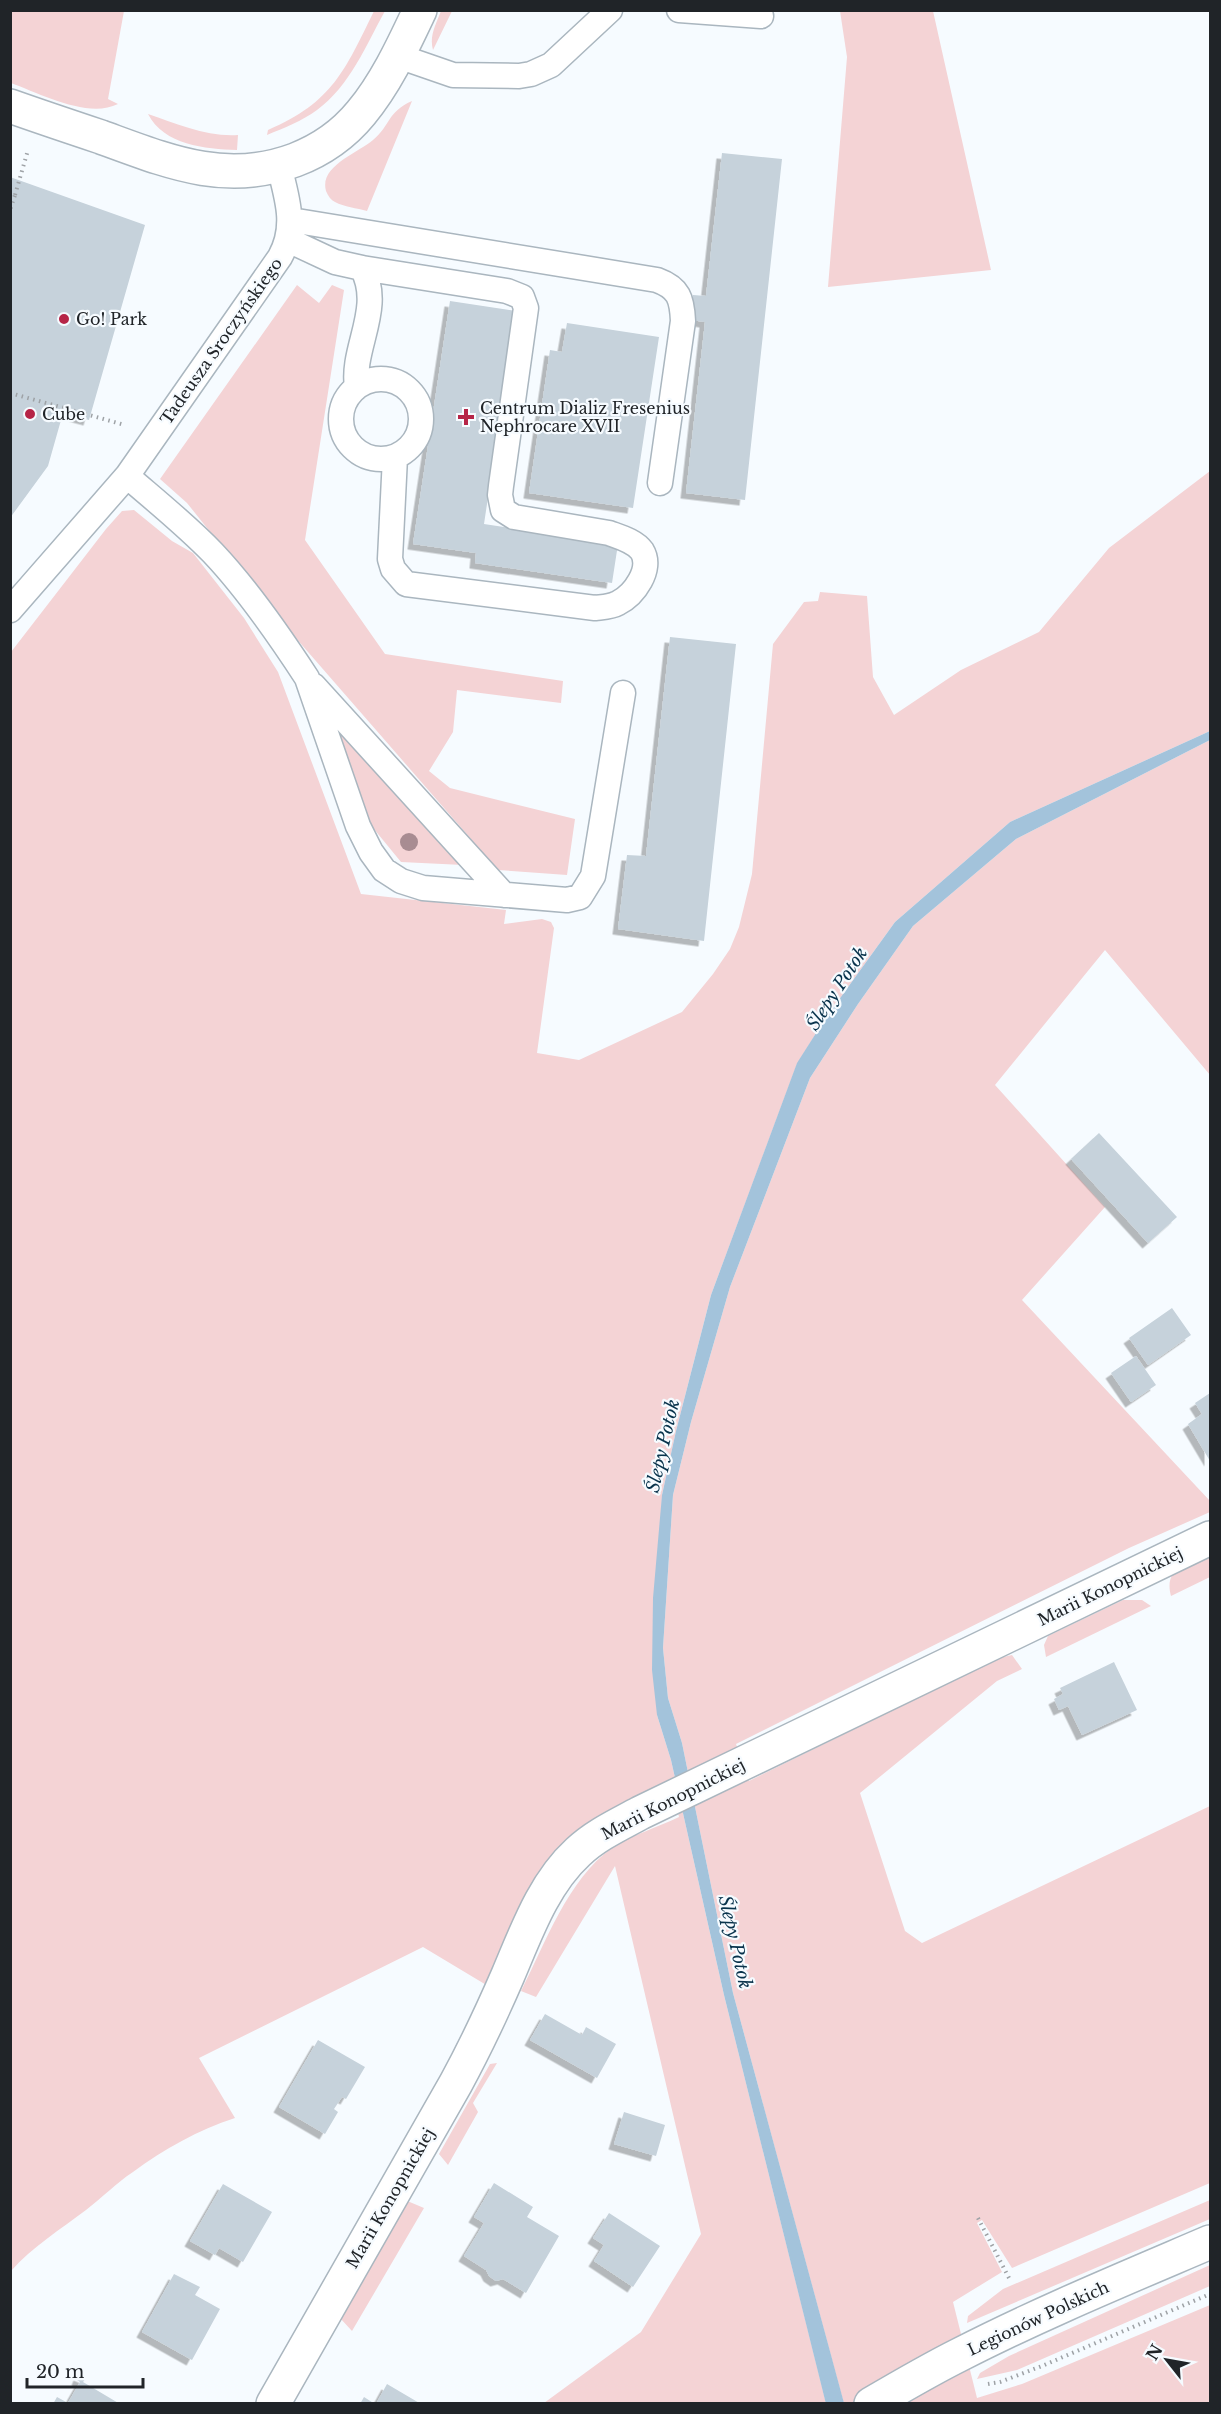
<svg xmlns="http://www.w3.org/2000/svg" width="1221" height="2414" viewBox="0 0 1221 2414" font-family="'Libre Baskerville',serif">
	<style>
		.green { fill: #f4d3d5 }
		.water { fill: #a3c3db }
		.building { fill: #c6d2db; filter: url(#shadow) }
		.lines { fill: none; stroke-linecap: round; stroke-linejoin: round }
		.lane-casing { stroke: #aab6bf; stroke-width: 27 }
		.street-casing { stroke: #aab6bf; stroke-width: 36 }
		.secondary-casing { stroke: #aab6bf; stroke-width: 36 }
		.path { stroke: #9ea2a6; stroke-width: 4; stroke-dasharray: 1.5 4.5; stroke-linecap: butt }
		.lane { stroke: #fff; stroke-width: 24 }
		.street { stroke: #fff; stroke-width: 33 }
		.secondary { stroke: #fff; stroke-width: 33 }
		.tree { fill: #a88c92 }
		.poi-dot { fill: #b62547; stroke: #f6fbff; stroke-width: 2 }
		.labels { text-anchor: middle; dominant-baseline: central; stroke-width: 4.5; stroke-linejoin: round; paint-order: stroke }
		.poi-label { font-size: 16px; fill: #202428; stroke: #f6fbff; text-anchor: start }
		.street-label { font-size: 16px; fill: #202428; stroke: #f6fbff }
		.water-label { font-size: 18px; font-style: italic; fill: #09334c; stroke: #f6fbff }
	</style>
	<defs>
		<filter id="shadow"><feDropShadow dx="-5.5" dy="5.5" stdDeviation="0" flood-color="#0004"/></filter>
	</defs>
	<rect width="100%" height="100%" fill="#f6fbff"/>
	<!-- green -->
	<path class="green" d="M11 10 124 11 108 99 118 104C88 119 41 94 11 83Z
		M374 11H385C366 45 350 86 317 110 302 121 284 128 267 135L268 130C333 102 345 70 374 11Z
		M441 11H452L433 50C429 36 436 24 441 11Z
		M840 11H933L991 270 828 287 847 57Z
		M412 101 367 211C357 208 344 207 335 202 331 200 328 196 326 191 319 166 358 153 373 140 391 125 387 112 412 101Z
		M148 114C177 124 207 137 238 135L237 150C205 149 164 145 148 114Z
		M297 285 319 303 332 285 344 290 305 540 385 654 563 681 561 703 457 690 453 732 429 771 450 788 575 819 567 875 498 870 288 629 187 503 160 479Z
		M1210 471V731L1010 822 895 922 825 1019 797 1064 711 1295 676 1431 662 1495 657 1715 671 1760 724 1995 826 2403H544L641 2332 701 2234 615 1866 536 1997 521 1991C545 1944 568 1879 612 1848 632 1835 658 1827 679 1817L671 1782 606 1812 488 1986 423 1947 199 2058 235 2118C198 2130 164 2149 133 2172 116 2183 102 2198 86 2210 61 2229 32 2247 11 2271V652L106 529 122 511 134 510 172 541 193 553 244 618 278 672 361 894 506 910 504 924 542 919 551 922 554 928 537 1053 579 1060 682 1012 713 974 730 949 739 927 752 874 773 644 804 602 818 601 820 592 867 596 873 677 894 715 961 670 1039 632 1109 548Z
		M335 724 463 865 401 862 369 823Z
		M1210 740V1075L1105 950 995 1085 1105 1207 1022 1300 1210 1501V1512L1129 1548 736 1744 749 1781 999 1658 1012 1655 1022 1669 997 1681 860 1793 905 1931 922 1943 1210 1806V2183L1012 2268 982 2220 977 2223 1002 2272 953 2302 977 2398 1022 2384 1210 2305V2403L844 2404 733 1993 682 1743 668 1698 663 1648 673 1495 691 1422 730 1287 810 1078 858 1004 913 926 1016 839Z
		M1210 1552V1577L1171 1596C1163 1567 1189 1563 1210 1552Z
		M1123 1600H1142L1151 1606 1046 1657 1044 1645 1048 1636Z
		M497 2063 473 2103 478 2112 448 2165 439 2154 490 2064Z
		M405 2200 424 2208 352 2331 340 2318Z
		M1210 2200V2219L967 2323 968 2316 1003 2289Z
		M1210 2265V2286L1017 2370 977 2379 980 2373 1009 2356Z"/>
	<!-- water -->
	<path class="water" d="M1210 731V740L1016 839 913 926 858 1004 810 1078 730 1287 691 1422 673 1495 663 1648 668 1698 682 1743 733 1993 844 2403 826 2404 724 1995 671 1760 657 1715 652 1670 653 1598 662 1495 676 1431 711 1295 797 1063 825 1019 895 922 1010 822Z"/>
	<!-- building -->
	<path class="building" d="M722 153 782 159 745 500 686 493 705 322 691 320 693 295 706 296Z
		M10 177 145 225 89 420 63 413 48 466 10 518Z
		M450 301 516 311 484 524 618 544 612 583 475 563 476 553 413 544Z
		M567 323 659 337 633 508 529 493 550 350 562 352Z
		M670 637 736 644 704 941 618 929 627 855 646 856Z
		M1099 1133 1177 1217 1148 1243 1071 1159Z
		M1172 1308 1191 1335 1148 1365 1129 1338Z
		M1136 1356 1156 1385 1131 1402 1111 1373Z
		M1210 1393V1461L1188 1424 1202 1414 1195 1403Z
		M1114 1662 1137 1710 1082 1735 1068 1706 1059 1710 1054 1699 1063 1694 1060 1688Z
		M545 2014 582 2035 586 2027 616 2044 597 2078 530 2040Z
		M318 2040 365 2067 346 2099 342 2097 334 2109 338 2112 325 2134 279 2107Z
		M624 2112 665 2125 656 2156 614 2144Z
		M494 2183 533 2207 527 2217 559 2236 526 2293 503 2279 496 2281 489 2276 486 2270 464 2256 484 2223 474 2217Z
		M223 2184 272 2212 243 2262 219 2248 215 2255 190 2241Z
		M609 2213 660 2246 633 2287 594 2261 604 2245 593 2238Z
		M174 2274 200 2287 195 2295 220 2309 192 2360 142 2332Z
		M79 2375 86 2378 83 2382 120 2404H53L57 2397 68 2403 80 2382 77 2380Z
		M387 2384 421 2404H376Z
		M364 2397 375 2404H360Z"/>
	<g class="lines">
		<defs>
			<path id="lane" d="M679 10 761 16
				M398 56 453 75 519 76 531 74 551 65 610 10
				M291 220 657 280C679 288 682 299 683 321L660 483
				M288 240 335 262 362 268C384 308 351 348 357 387
				M362 268 507 291 522 297 526 308 501 486 500 495 503 510 514 517 609 533C620 537 635 541 642 551 653 569 634 595 618 603 611 607 603 607 595 608L406 584 393 569 390 559 395 457
				M341 419a40 40 0 1 1 80 0a40 40 0 1 1-80 0Z
				M127 476C156 501 186 525 213 553 248 590 279 635 307 678L358 826 371 852 384 870 401 881 423 888 567 900 580 897 593 876 623 693
				M10 610 127 476 280 257C297 226 287 198 279 166
				M314 686 504 895"/>
			<path id="street" d="M10 106C41 117 71 127 101 137 167 161 225 186 295 160 321 150 343 135 361 113 386 83 403 46 420 10
				M273 2404 456 2083C475 2048 492 2012 508 1975 526 1933 543 1884 578 1852 596 1835 618 1825 640 1813L1210 1538"/>
			<path id="secondary" d="M871 2404C900 2387 929 2370 959 2355 1041 2313 1126 2278 1210 2242"/>
		</defs>
		<!-- lane casing -->
		<use href="#lane" class="lane-casing"/>
		<!-- street casing -->
		<use href="#street" class="street-casing"/>
		<!-- secondary casing -->
		<use href="#secondary" class="secondary-casing"/>
		<!-- path -->
		<path class="path" d="M10 193 15 195 10 210
			M15 195 28 150
			M10 393 125 425
			M978 2218 1009 2278
			M988 2384 1000 2382 1042 2366 1210 2294"/>
		<!-- lane -->
		<use href="#lane" class="lane"/>
		<!-- street -->
		<use href="#street" class="street"/>
		<!-- secondary -->
		<use href="#secondary" class="secondary"/>
	</g>
	<!-- trees -->
	<circle class="tree" cx="409" cy="842" r="9"/>
	<!-- markers -->
	<g class="poi-dot">
		<circle cx="64" cy="319" r="6"/>
		<circle cx="30" cy="414" r="6"/>
		<path d="M463 408h6v6h6v6h-6v6h-6v-6h-6v-6h6z"/>
	</g>
	<g class="labels">
		<!-- poi labels -->
		<g class="poi-label">
			<text x="76" y="319">Go! Park</text>
			<text x="480" y="408">Centrum Dializ Fresenius<tspan x="480" dy="18">Nephrocare XVII</tspan></text>
			<text x="42" y="414">Cube</text>
		</g>
		<!-- street labels -->
		<g class="street-label">
			<text transform="translate(221 341) rotate(-55)">Tadeusza Sroczyńskiego</text>
			<text transform="translate(1110 1586) rotate(-26)">Marii Konopnickiej</text>
			<text transform="translate(673 1799) rotate(-27)">Marii Konopnickiej</text>
			<text transform="translate(390 2198) rotate(-60)">Marii Konopnickiej</text>
			<text transform="translate(1038 2318) rotate(-25)">Legionów Polskich</text>
		</g>
		<!-- water labels -->
		<g class="water-label">
			<text transform="translate(837 989) rotate(-57)">Ślepy Potok</text>
			<text transform="translate(663 1446) rotate(-77)">Ślepy Potok</text>
			<text transform="translate(735 1942) rotate(77)">Ślepy Potok</text>
		</g>
	</g>
	<!-- border -->
	<rect width="1221" height="2414" fill="none" stroke="#202428" stroke-width="24"/>
	<!-- north arrow -->
	<g transform="translate(1167 2360) rotate(301)" stroke="#f6fbff" stroke-width="4.5" paint-order="stroke">
	<path d="M0-4.5L10 22L0 15L-10 22Z" fill="#202428"/>
	<text y="-9" font-size="16" font-weight="bold" text-anchor="middle" fill="#202428">N</text>
	</g>
	<!-- scale -->
	<path d="M27 2378v9h116v-9" fill="none" stroke="#202428" stroke-width="3"/>
	<text x="36" y="2378" font-size="18" fill="#202428" stroke="#f6fbff" stroke-width="4.5" paint-order="stroke">20 m</text>
</svg>
